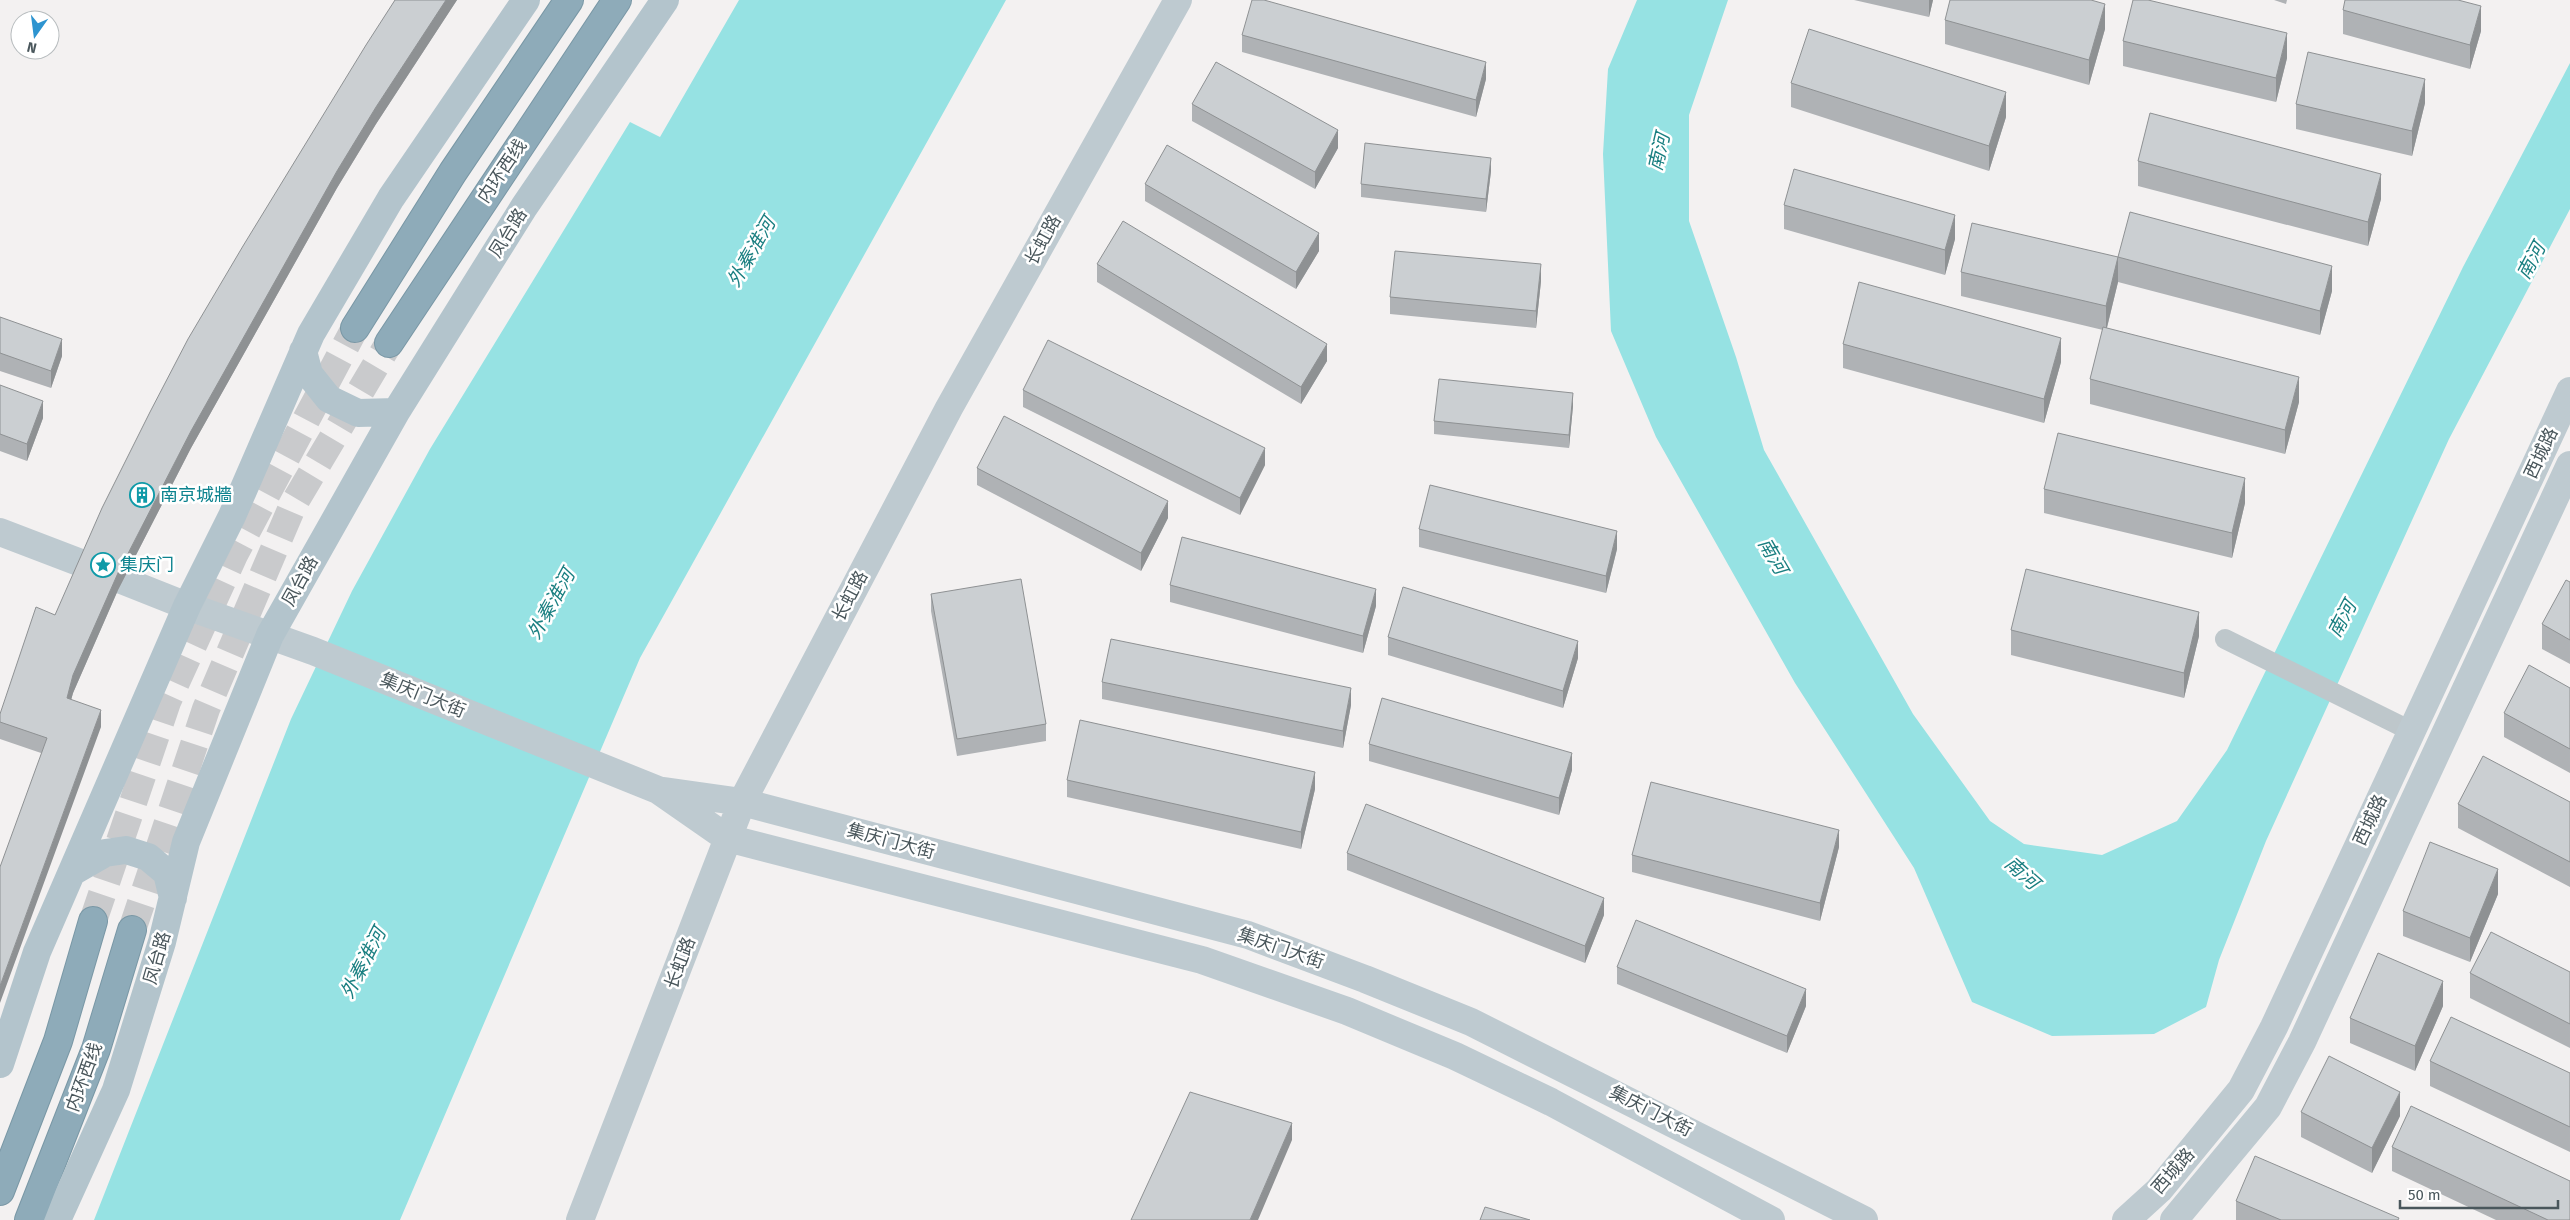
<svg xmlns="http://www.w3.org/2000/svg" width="2570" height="1220" viewBox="0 0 2570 1220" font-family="'Fira Sans','Noto Sans SC',sans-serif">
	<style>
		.water { fill: #96e2e3 }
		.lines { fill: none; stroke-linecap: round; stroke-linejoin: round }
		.highway-tunnel { stroke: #c9cacc; stroke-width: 28; stroke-dasharray: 28 14; stroke-linecap: butt }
		.highway-casing { stroke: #7997a5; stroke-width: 30 }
		.street { stroke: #bec7cb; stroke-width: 20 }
		.secondary { stroke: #becad0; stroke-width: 28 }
		.primary { stroke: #b3c4cc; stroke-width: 28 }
		.highway { stroke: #8eabb9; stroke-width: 28 }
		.wall { fill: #afb2b5 }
		.shaded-wall { fill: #8e9193 }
		.building { fill: #cbcfd2; stroke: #8e9193 }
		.labels { text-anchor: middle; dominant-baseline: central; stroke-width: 5; stroke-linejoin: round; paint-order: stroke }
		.street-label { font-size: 18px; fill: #4a575c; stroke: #fff }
		.culture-label { font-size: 18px; fill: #0d838f; stroke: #fff; text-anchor: start }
		.water-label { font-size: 19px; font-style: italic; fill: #1a7f81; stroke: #fff }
	</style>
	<rect width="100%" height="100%" fill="#f3f1f1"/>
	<!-- water -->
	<path class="water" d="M739 0H1006L640 658 400 1220H94L291 719 352 591 430 449 630 122 660 137Z
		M1637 0H1728L1689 115V221L1736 357 1764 450 1913 714 1990 821 2024 844 2102 855 2177 821 2227 750 2463 267 2570 63V209L2449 439 2266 841 2219 960 2206 1007 2154 1034 2052 1036 1972 1002 1914 868 1795 683 1656 437 1611 331 1603 154 1608 69Z"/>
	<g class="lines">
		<!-- highway-tunnel -->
		<path class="highway-tunnel" d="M93 921 167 702 234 555 355 328
			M132 930 206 709 293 505 389 343"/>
		<defs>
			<path id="highway" d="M355 328 453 172 569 0
				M389 343 617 0
				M0 1191 58 1041 93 921
				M29 1220 96 1049 132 930"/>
		</defs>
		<!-- highway casing -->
		<use href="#highway" class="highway-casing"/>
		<!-- street -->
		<path class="street" d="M2225 639 2411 731"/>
		<!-- secondary -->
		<path class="secondary" d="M0 532 81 563
			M119 579 187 606 313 651 658 790 727 838 1202 960 1347 1011 1455 1056 1551 1102 1771 1220
			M664 791 742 802 1248 935 1365 979 1471 1022 1864 1220
			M580 1220 742 802 949 408 1178 0
			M2126 1220 2159 1190 2241 1090 2274 1027 2570 391
			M2174 1220 2268 1107 2302 1042 2570 465"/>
		<!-- primary -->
		<path class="primary" d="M303 351 309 374 329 399 358 413 396 412
			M72 872 105 853 126 850 148 857 167 873 173 898
			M0 1064 37 952 187 606 232 516 311 334 391 198 526 0
			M57 1220 116 1090 162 942 186 842 270 635 396 412 524 207 665 0"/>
		<!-- highway -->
		<use href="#highway" class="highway"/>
	</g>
	<!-- wall -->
	<path class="wall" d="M395 0H457L376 124 337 188 191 448 118 590 73 693 71 700 101 727 41 753 0 739V714Z
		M1854 0H1933L1929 17Z
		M2274 0H2287L2286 4Z
		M2343 10 2481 31 2470 69 2343 34Z
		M1945 20 2105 29 2089 85 1945 44Z
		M1242 35 1486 79 1476 117 1242 52Z
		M2123 41 2287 58 2276 102 2123 66Z
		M1791 83 2006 117 1989 171 1791 107Z
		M2425 103 2412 156 2296 129V104Z
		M1192 104 1338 148 1315 189 1192 121Z
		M2138 161 2381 199 2368 246 2138 186Z
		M1491 171 1486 212 1361 197V184Z
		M1145 184 1319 251 1296 289 1145 201Z
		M1784 205 1955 239 1945 275 1784 229Z
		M2118 257 2332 291 2320 335 2118 282 2107 328 2299 402 2285 454 2090 404V379L2103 330 1961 296V272Z
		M1097 264 1327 361 1301 404 1097 282Z
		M1541 281 1536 328 1390 314V297Z
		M0 317 62 356 51 388 0 371Z
		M1843 344 2061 362 2044 423 1843 368Z
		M0 385 43 418 27 461 0 451Z
		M1023 390 1265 465 1240 515 1023 407Z
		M1573 406 1569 448 1434 434V421Z
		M977 468 1168 518 1141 571 977 485Z
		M2044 489 2245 503 2232 558 2044 513Z
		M1419 529 1617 549 1606 593 1419 547Z
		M2570 582V664L2542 649V624Z
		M1170 585 1376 606 1363 653 1170 602Z
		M931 594 1046 724V741L957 756 931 611Z
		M2011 630 2199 636 2184 698 2011 655Z
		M1388 637 1578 658 1563 708 1388 655Z
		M1102 682 1351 705 1343 748 1102 699Z
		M2570 688V773L2504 737V713Z
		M1369 744 1572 770 1559 815 1369 761Z
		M1067 780 1315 789 1301 849 1067 797Z
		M2570 802V887L2458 828V804Z
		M1839 847 1820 921 1632 872V855Z
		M1347 853 1604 915 1585 963 1347 870Z
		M2498 894 2470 962 2403 936V911Z
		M1617 967 1806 1006 1787 1053 1617 984Z
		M2570 972V1048L2470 998V973Z
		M2443 1006 2415 1071 2350 1043V1018Z
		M2430 1061 2570 1073V1152L2430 1086Z
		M2301 1112 2400 1116 2372 1173 2301 1137Z
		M2392 1147 2570 1220H2496L2392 1171Z
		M2236 1201 2399 1220H2236Z"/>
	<!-- shaded-wall -->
	<path class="shaded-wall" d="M446 0H457L376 124 337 188 191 448 118 590 73 693 67 715V698L73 675 118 573 191 431 337 171 376 107Z
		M1929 0H1933L1929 17Z
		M2105 4V29L2089 85V60Z
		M2481 6V31L2470 69V45Z
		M2287 33V58L2276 102V78Z
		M1486 62V79L1476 117V100Z
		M2425 79V103L2412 156V131Z
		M2006 92V117L1989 171V146Z
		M1338 130V148L1315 189V172Z
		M1491 158V171L1486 212V199Z
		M2381 174V199L2368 246V222Z
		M1955 215V239L1945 275V250Z
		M1319 233V251L1296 289V272Z
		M2118 257V282L2106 331V306Z
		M1541 264V281L1536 328V311Z
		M2332 266V291L2320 335V311Z
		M2061 338V362L2044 423V399Z
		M62 339V356L51 388V371Z
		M1327 344V361L1301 404V387Z
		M2299 377V402L2285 454V430Z
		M1573 393V406L1569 448V435Z
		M43 401V418L27 461V444Z
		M1265 448V465L1240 515V498Z
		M2245 478V503L2232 558V533Z
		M1168 501V518L1141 571V553Z
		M1617 531V549L1606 593V576Z
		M1376 589V606L1363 653V636Z
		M2199 612V636L2184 698V673Z
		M1578 641V658L1563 708V691Z
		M1351 688V705L1343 748V731Z
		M101 710V727L0 1003V986Z
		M1572 753V770L1559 815V798Z
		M1315 772V789L1301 849V832Z
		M1839 830V847L1820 921V903Z
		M2498 869V894L2470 962V938Z
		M1604 898V915L1585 963V946Z
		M2443 981V1006L2415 1071V1046Z
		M1806 989V1006L1787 1053V1036Z
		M2400 1092V1116L2372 1173V1148Z
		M1292 1123V1140L1258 1220H1250Z"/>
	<!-- building -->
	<path class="building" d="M395 0H446L376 107 337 171 191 431 118 573 73 675 67 698 101 710 0 986V867L47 738 0 722V714L36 607 55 615 102 508 150 412 188 339 243 246 366 45Z
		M1252 0H1264L1486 62 1476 100 1242 35Z
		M1950 0H2091L2105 4 2089 60 1945 20Z
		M2133 0H2148L2287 33 2276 78 2123 41Z
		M2345 0H2458L2481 6 2470 45 2343 10Z
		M1809 29 2006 92 1989 146 1791 83Z
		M2308 52 2425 79 2412 131 2296 104Z
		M1216 62 1338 130 1315 172 1192 104Z
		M2150 113 2381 174 2368 222 2138 161Z
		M1365 143 1491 158 1486 199 1361 184Z
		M1167 145 1319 233 1296 272 1145 184Z
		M1794 169 1955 215 1945 250 1784 205Z
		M2130 212 2332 266 2320 311 2118 257 2106 306 1961 272 1972 223 2118 257Z
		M1123 221 1327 344 1301 387 1097 264Z
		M1395 251 1541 264 1536 311 1390 297Z
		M1859 282 2061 338 2044 399 1843 344Z
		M0 317 62 339 51 371 0 353Z
		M2103 327 2299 377 2285 430 2090 379Z
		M1048 340 1265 448 1240 498 1023 390Z
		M1439 379 1573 393 1569 435 1434 421Z
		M0 385 43 401 27 444 0 434Z
		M1004 416 1168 501 1141 553 977 468Z
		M2058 433 2245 478 2232 533 2044 489Z
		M1430 485 1617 531 1606 576 1419 529Z
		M1182 537 1376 589 1363 636 1170 585Z
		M2026 569 2199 612 2184 673 2011 630Z
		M1021 579 1046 724 957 739 931 594Z
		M2566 580 2570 582V640L2542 624Z
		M1403 587 1578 641 1563 691 1388 637Z
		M1111 639 1351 688 1343 731 1102 682Z
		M2529 665 2570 688V749L2504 713Z
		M1382 698 1572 753 1559 798 1369 744Z
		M1080 720 1315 772 1301 832 1067 780Z
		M2483 756 2570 802V862L2458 804Z
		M1651 782 1839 830 1820 903 1632 855Z
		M1366 804 1604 898 1585 946 1347 853Z
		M2430 842 2498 869 2470 938 2403 911Z
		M1636 920 1806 989 1787 1036 1617 967Z
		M2491 932 2570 972V1024L2470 973Z
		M2378 953 2443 981 2415 1046 2350 1018Z
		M2451 1017 2570 1073V1127L2430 1061Z
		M2329 1056 2400 1092 2372 1148 2301 1112Z
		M1190 1092 1292 1123 1250 1220H1131Z
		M2411 1106 2570 1181V1220H2548L2392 1147Z
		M2255 1156 2399 1218 2398 1220H2281L2236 1201Z
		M1485 1207 1530 1220H1480Z"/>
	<!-- icons -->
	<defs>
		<symbol id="building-ring" viewBox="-11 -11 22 22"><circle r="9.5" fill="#fff" stroke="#0f9aa8" stroke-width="1.5"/><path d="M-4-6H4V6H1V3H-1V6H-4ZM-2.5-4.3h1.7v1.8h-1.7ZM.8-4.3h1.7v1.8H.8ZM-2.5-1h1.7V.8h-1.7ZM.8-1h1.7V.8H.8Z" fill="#0f9aa8"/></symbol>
		<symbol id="sight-ring" viewBox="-11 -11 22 22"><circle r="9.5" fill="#fff" stroke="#0f9aa8" stroke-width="1.5"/><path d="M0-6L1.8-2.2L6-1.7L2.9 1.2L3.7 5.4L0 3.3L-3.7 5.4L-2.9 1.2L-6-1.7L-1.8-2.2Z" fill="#0f9aa8"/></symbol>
	</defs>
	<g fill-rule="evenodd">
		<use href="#building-ring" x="128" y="481" width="28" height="28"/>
		<use href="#sight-ring" x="89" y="551" width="28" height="28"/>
	</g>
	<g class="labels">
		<!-- street labels -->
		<g class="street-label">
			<text transform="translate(502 171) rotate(-56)">内环西线</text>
			<text transform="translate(508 233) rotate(-58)">凤台路</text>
			<text transform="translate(1043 240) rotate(-61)">长虹路</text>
			<text transform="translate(2541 453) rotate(-65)">西城路</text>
			<text transform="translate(300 581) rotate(-61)">凤台路</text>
			<text transform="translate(850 596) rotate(-62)">长虹路</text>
			<text transform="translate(423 695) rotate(22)">集庆门大街</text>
			<text transform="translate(2370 820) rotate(-65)">西城路</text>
			<text transform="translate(891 841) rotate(15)">集庆门大街</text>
			<text transform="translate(1281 948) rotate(19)">集庆门大街</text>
			<text transform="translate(157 958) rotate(-74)">凤台路</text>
			<text transform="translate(680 963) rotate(-69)">长虹路</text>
			<text transform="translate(84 1077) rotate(-70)">内环西线</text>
			<text transform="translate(1651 1111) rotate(27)">集庆门大街</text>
			<text transform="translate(2173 1171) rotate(-49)">西城路</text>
		</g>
		<!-- culture labels -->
		<g class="culture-label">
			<text x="160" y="495">南京城牆</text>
			<text x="120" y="565">集庆门</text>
		</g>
		<!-- water labels -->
		<g class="water-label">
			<text transform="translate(1659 152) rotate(-77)">南河</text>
			<text transform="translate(751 252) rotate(-60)">外秦淮河</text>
			<text transform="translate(2531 261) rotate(-62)">南河</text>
			<text transform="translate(1773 556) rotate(60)">南河</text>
			<text transform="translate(551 604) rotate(-61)">外秦淮河</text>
			<text transform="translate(2342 619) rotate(-62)">南河</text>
			<text transform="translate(2022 873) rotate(42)">南河</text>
			<text transform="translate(363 963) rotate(-63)">外秦淮河</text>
		</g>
	</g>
	<!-- north arrow -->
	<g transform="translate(35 35) rotate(194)"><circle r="24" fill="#ffffff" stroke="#b7bcbe"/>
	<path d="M0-4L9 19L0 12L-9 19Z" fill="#2d94d0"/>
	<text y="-8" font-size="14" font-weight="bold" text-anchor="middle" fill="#4a575c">N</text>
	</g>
	<!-- scale -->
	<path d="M2400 1200v8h158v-8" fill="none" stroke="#4a575c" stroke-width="2.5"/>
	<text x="2408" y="1200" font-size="15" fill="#4a575c" stroke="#ffffff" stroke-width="4" paint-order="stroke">50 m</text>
</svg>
